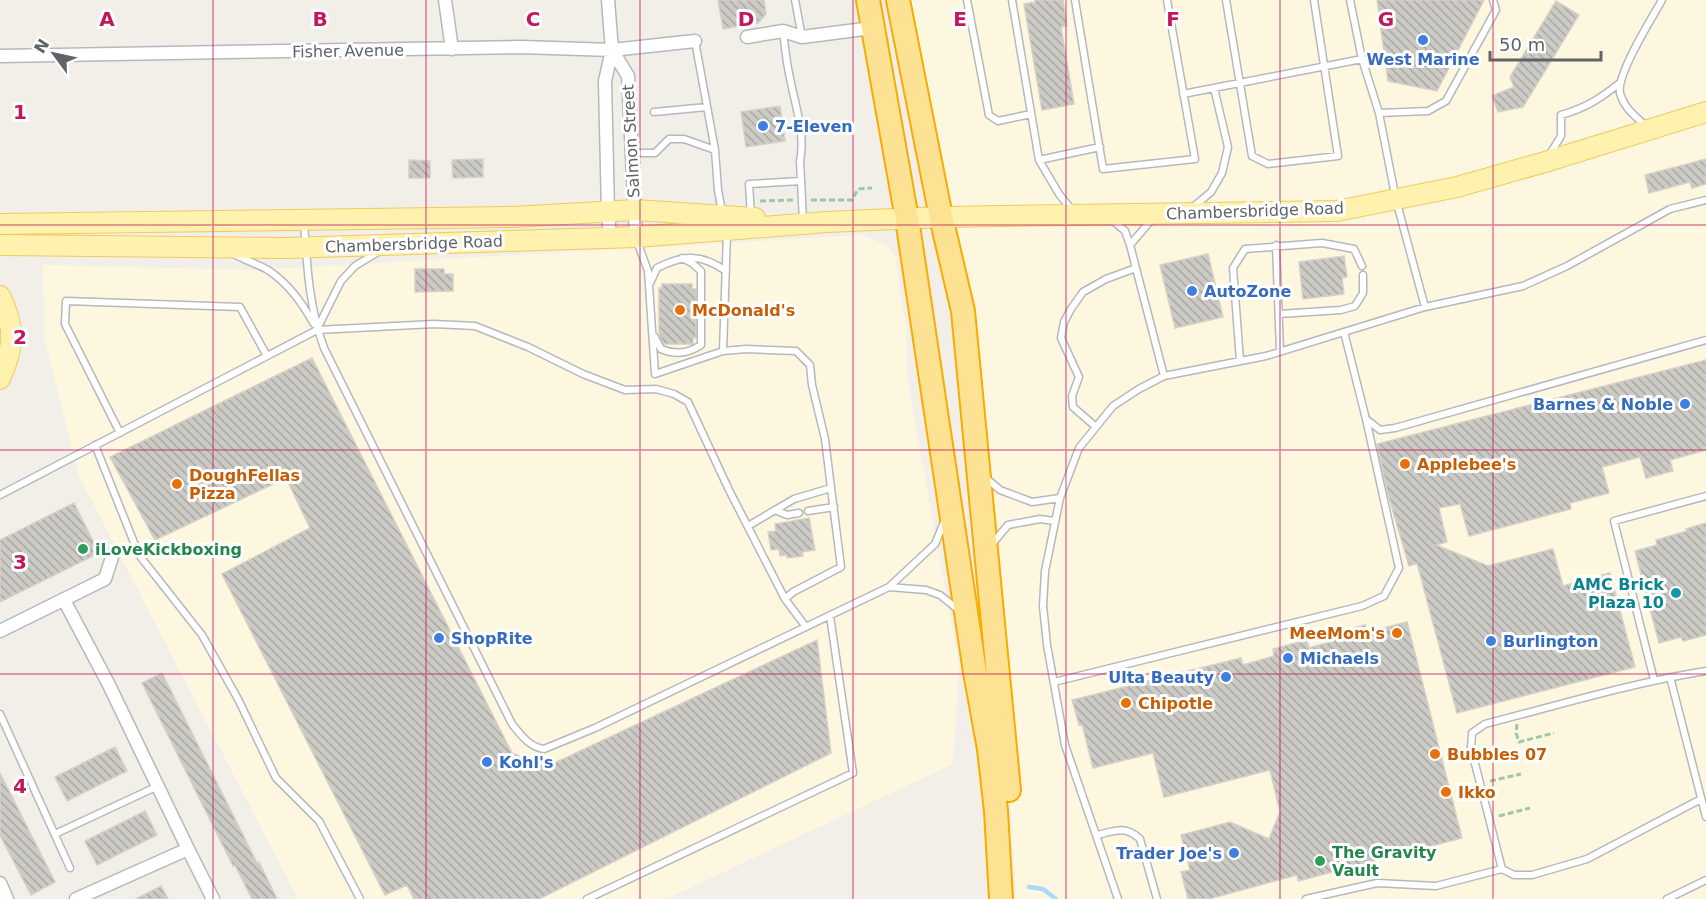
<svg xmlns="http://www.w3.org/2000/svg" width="1706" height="899" viewBox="0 0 1706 899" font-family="'DejaVu Sans',sans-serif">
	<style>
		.commercial { fill: #fef7e0 }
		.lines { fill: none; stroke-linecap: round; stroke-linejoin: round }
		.stream { stroke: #aadaff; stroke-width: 4.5 }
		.building { fill: url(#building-back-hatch); stroke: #d6d1c6; stroke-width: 1.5 }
		.lane-casing { stroke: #b5b8bc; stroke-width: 9 }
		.street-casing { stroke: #b5b8bc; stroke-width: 15 }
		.primary-casing { stroke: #f2c960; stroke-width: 22 }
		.highway-casing { stroke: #f9ab00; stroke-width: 26 }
		.path { stroke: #9cc7a9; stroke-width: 3; stroke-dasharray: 6 3; stroke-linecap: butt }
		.lane { stroke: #fff; stroke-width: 6 }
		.street { stroke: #fff; stroke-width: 12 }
		.primary { stroke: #fff2af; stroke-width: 20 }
		.highway { stroke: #fde293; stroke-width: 22 }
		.grid { fill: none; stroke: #c2185b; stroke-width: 1.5; stroke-opacity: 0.55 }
		.shop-dot { fill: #3f7fe0; stroke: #fff; stroke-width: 2 }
		.food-dot { fill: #e8710a; stroke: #fff; stroke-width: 2 }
		.leisure-dot { fill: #2e9e5b; stroke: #fff; stroke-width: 2 }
		.culture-dot { fill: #0f9aa8; stroke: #fff; stroke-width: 2 }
		.labels { text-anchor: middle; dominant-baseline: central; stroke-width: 6; stroke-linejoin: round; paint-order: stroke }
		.street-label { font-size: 16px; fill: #5f6368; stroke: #fff }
		.shop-label { font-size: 16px; font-weight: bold; fill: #366cbe; stroke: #fff; text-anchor: start }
		.food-label { font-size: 16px; font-weight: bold; fill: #c56008; stroke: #fff; text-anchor: start }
		.leisure-label { font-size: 16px; font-weight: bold; fill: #27864d; stroke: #fff; text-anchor: start }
		.culture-label { font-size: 16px; font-weight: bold; fill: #0d838f; stroke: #fff; text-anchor: end }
		.grid-label { font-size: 20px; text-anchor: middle; font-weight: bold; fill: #c2185b; stroke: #fff; stroke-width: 6; stroke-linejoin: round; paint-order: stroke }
	</style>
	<defs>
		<pattern id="building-back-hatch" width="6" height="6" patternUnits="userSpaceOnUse" patternTransform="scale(1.5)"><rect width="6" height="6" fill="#cccac5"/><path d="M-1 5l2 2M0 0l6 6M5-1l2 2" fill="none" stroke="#a9a8a4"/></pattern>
	</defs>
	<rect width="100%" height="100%" fill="#f1efe8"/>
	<!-- commercial -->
	<path class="commercial" d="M898 0H1706V899H1016L1011 811 963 311Z
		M862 235 886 245 895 257 906 326 907 377 959 666 953 764 666 899H298L79 476 44 337 43 265 254 270Z"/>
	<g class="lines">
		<!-- stream -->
		<path class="stream" d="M1029 887 1043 889 1056 899"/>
	</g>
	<!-- building -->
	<path class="building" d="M718 0H764L766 14 758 23 723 29Z
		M1035 0H1063L1067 26 1061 27 1074 104 1042 110 1024 4 1035 2Z
		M1377 0H1484L1437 91 1388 81Z
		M1556 1 1579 15 1523 107 1498 112 1492 96 1514 87 1510 77Z
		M780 106 785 141 746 147 741 112Z
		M483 159V177L453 178 452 160Z
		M1706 159V184L1692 188 1690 182 1649 193 1645 175Z
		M409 160 430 161V178H409Z
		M1208 254 1223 317 1175 328 1160 265Z
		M1344 256 1347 277 1342 278 1344 294 1303 299 1299 262Z
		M415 269H444V274H453V291L415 292Z
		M662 284H692V289H696V338H693V344H664L659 334V288H662Z
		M312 358 512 753 546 767 817 640 831 753 539 899H414L407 885 385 895 222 574 310 528 286 478 155 540 110 457Z
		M1706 360V450L1670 460 1673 471 1646 478 1640 457 1602 467 1609 493 1570 503 1571 509 1469 536 1460 504 1439 508 1447 542 1436 545 1488 566 1553 549 1563 586 1610 573 1635 667 1457 713 1417 563 1409 566 1387 491 1377 444Z
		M74 503 99 553 0 602V540Z
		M809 518 815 550 802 552 803 556 787 558V555L780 556 779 549 771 550 768 532 776 531 775 524Z
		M1706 523V635L1683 641 1681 637 1659 643 1635 551 1657 545 1656 540 1687 531 1686 529Z
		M1407 622 1462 838 1298 881 1297 875 1209 899H1188L1181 872 1190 870 1181 835 1230 822 1269 839 1280 812 1270 770 1164 797 1153 753 1093 768 1082 724 1079 725 1072 700 1241 658 1243 665 1274 656 1273 649 1307 640 1309 648 1334 641 1332 634 1365 625 1368 632Z
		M162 673 257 863 259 862 277 899H252L235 865 233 866 142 683Z
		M115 747 127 771 67 801 55 777Z
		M0 773 55 882 31 895 0 835Z
		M145 811 157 835 97 865 85 841Z
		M161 886 168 899H136Z"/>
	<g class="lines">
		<defs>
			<path id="lane" d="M795 0 802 37
				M967 0 989 115 998 121 1031 114
				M1012 0 1039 160 1100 147
				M1075 0 1103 169 1195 159 1167 0
				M1226 0 1252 156 1268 164 1338 156 1314 0
				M1350 0 1362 59 1379 113 1396 200 1425 307
				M783 32C785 46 786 60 789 73 794 102 806 133 800 161L803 221
				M695 41 715 150
				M1183 94 1362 59
				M654 112 707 107
				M1379 113 1428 111 1446 101 1496 10 1493 0
				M1646 126C1635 116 1624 108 1620 93 1616 75 1652 18 1662 0
				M632 153H655L669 139H684L715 150 718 190 722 212
				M1550 154 1561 136V115C1586 108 1601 98 1621 82
				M1039 160 1059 194 1072 210
				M1192 208 1211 192 1222 173 1228 147 1214 88
				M751 215 749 184 801 181
				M1112 220 1125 231 1130 245 1164 376
				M304 222C307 266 309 307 324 348L512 724C521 735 529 747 544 749L595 728 889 587 935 544 945 520
				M637 241 648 271 655 374 723 351 727 233
				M1130 245 1153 218
				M1276 245 1280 351
				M234 254C245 260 257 264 268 270 289 284 302 303 314 324
				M650 283 657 268C683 255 700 253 726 271
				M1279 314 1341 310 1355 306 1363 293V275
				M317 329 341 281 355 266 378 252
				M1344 332 1366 419 1380 430 1395 428 1706 340
				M654 336 661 349C675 355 689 353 701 345V271L692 263 682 258
				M723 351 746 349 796 351 810 365 812 385 825 439 831 488
				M1240 361 1233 268 1245 249 1322 243 1354 249 1362 266
				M1096 427 1073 407 1072 396 1079 377 1061 338 1064 322 1071 309 1083 292 1106 279 1136 268
				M120 433 65 324 66 301 240 307 267 356
				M95 445 139 555 202 635 238 699 276 778 319 821 360 899
				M986 478 1000 490 1032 502 1060 498
				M0 495 317 330 434 324 475 326 528 347 583 374 625 390 656 389 674 394 688 402 729 490 785 599 806 627
				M775 510 787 515 799 513
				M808 511 834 507
				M748 526 794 499 831 488 841 567 793 592 785 599
				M992 544 1008 525 1040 519 1054 521
				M889 587 926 590 940 595 960 611
				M1670 677 1706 817
				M1654 680 1614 521 1706 496
				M1054 682 1362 606 1384 596 1399 568 1366 419
				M0 714 70 868
				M55 834 158 786
				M1097 835C1115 831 1125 825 1140 839L1157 899
				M1502 869 1514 875H1532L1587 859 1701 799
				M587 899 853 773 830 616
				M1118 899 1065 745 1047 645 1043 606 1045 571 1060 498 1079 448 1113 406 1139 389 1164 376 1266 356 1425 307 1523 286 1567 266 1670 209 1706 200
				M1306 899 1377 883 1436 886 1502 869 1471 748 1472 733 1485 724C1559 705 1631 683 1706 671
				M1667 899 1706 880"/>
			<path id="street" d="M445 0 452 49
				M608 0 612 50 605 81 608 212 610 238
				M747 37 783 31 802 37 872 28
				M612 50 628 76 636 237
				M0 56 521 47 612 50 695 41
				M64 600 109 685 188 849 76 899
				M0 631 105 579 113 554
				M188 849 213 899
				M0 883 7 899"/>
			<path id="primary" d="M0 224 513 217 635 210 755 218
				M0 245 287 248 636 237 827 222 941 217 1337 211 1457 187 1545 162 1706 112
				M0 296C16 328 14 348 0 379"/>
			<path id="highway" d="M868 0 907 219 975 672 989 749 996 811 1001 899
				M898 0 941 217 963 311 1009 790"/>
		</defs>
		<!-- lane casing -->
		<use href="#lane" class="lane-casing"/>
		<!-- street casing -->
		<use href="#street" class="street-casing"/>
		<!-- primary casing -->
		<use href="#primary" class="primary-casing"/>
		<!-- highway casing -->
		<use href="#highway" class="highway-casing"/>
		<!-- path -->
		<path class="path" d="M811 200H852L858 189 872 188
			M760 201 793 200
			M1517 724 1516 733 1519 742 1554 733
			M1490 781 1521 774
			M1499 816 1530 808"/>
		<!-- lane -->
		<use href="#lane" class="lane"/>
		<!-- street -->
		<use href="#street" class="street"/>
		<!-- primary -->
		<use href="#primary" class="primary"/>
		<!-- highway -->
		<use href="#highway" class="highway"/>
	</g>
	<!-- grid -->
	<path class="grid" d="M213 0V899M426 0V899M640 0V899M853 0V899M1066 0V899M1280 0V899M1493 0V899M0 225H1706M0 450H1706M0 674H1706"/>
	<!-- markers -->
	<g class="shop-dot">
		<circle cx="1423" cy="40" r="6"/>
		<circle cx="763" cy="126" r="6"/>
		<circle cx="1192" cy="291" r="6"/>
		<circle cx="1685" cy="404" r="6"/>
		<circle cx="439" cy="638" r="6"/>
		<circle cx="1491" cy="641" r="6"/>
		<circle cx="1288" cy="658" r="6"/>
		<circle cx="1226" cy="677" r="6"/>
		<circle cx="487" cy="762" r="6"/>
		<circle cx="1234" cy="853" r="6"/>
	</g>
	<g class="food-dot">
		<circle cx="680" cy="310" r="6"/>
		<circle cx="1405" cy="464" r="6"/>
		<circle cx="177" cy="484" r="6"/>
		<circle cx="1397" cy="633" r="6"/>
		<circle cx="1126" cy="703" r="6"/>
		<circle cx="1435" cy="754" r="6"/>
		<circle cx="1446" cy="792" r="6"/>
	</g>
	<g class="leisure-dot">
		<circle cx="83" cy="549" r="6"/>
		<circle cx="1320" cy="861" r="6"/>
	</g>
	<circle class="culture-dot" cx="1676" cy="593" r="6"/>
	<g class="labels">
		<!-- street labels -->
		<g class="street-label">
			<text transform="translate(348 51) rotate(-1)">Fisher Avenue</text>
			<text transform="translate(631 141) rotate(-93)">Salmon Street</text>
			<text transform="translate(1255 211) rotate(-2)">Chambersbridge Road</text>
			<text transform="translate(414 244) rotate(-2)">Chambersbridge Road</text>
		</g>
		<!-- shop labels -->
		<g class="shop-label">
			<text x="1423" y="59" text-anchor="middle">West Marine</text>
			<text x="775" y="126">7-Eleven</text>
			<text x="1204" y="291">AutoZone</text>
			<text x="1673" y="404" text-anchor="end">Barnes &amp; Noble</text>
			<text x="451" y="638">ShopRite</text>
			<text x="1503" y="641">Burlington</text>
			<text x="1300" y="658">Michaels</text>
			<text x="1214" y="677" text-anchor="end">Ulta Beauty</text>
			<text x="499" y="762">Kohl's</text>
			<text x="1222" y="853" text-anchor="end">Trader Joe's</text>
		</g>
		<!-- food labels -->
		<g class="food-label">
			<text x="692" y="310">McDonald's</text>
			<text x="1417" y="464">Applebee's</text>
			<text x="189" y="475">DoughFellas<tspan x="189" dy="18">Pizza</tspan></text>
			<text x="1385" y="633" text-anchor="end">MeeMom's</text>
			<text x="1138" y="703">Chipotle</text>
			<text x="1447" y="754">Bubbles 07</text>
			<text x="1458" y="792">Ikko</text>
		</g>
		<!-- leisure labels -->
		<g class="leisure-label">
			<text x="95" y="549">iLoveKickboxing</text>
			<text x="1332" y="852">The Gravity<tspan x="1332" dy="18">Vault</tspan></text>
		</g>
		<!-- culture labels -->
		<g class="culture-label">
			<text x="1664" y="584">AMC Brick<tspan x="1664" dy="18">Plaza 10</tspan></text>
		</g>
	</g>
	<g class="grid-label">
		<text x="107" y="26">A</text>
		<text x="320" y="26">B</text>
		<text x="533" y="26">C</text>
		<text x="746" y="26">D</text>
		<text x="960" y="26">E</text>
		<text x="1173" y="26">F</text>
		<text x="1386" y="26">G</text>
		<text x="20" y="119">1</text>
		<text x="20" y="344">2</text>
		<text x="20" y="569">3</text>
		<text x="20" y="793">4</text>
	</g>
	<!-- north arrow -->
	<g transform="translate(54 54) rotate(303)" stroke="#ffffff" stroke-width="4.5" paint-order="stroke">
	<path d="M0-4.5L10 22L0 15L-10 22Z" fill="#5f6368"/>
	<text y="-9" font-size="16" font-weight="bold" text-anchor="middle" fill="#5f6368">N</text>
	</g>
	<!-- scale -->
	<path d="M1490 51v9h111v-9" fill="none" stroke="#5f6368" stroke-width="3"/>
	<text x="1499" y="51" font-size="18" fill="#5f6368" stroke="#ffffff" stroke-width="4.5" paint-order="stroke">50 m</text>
</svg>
